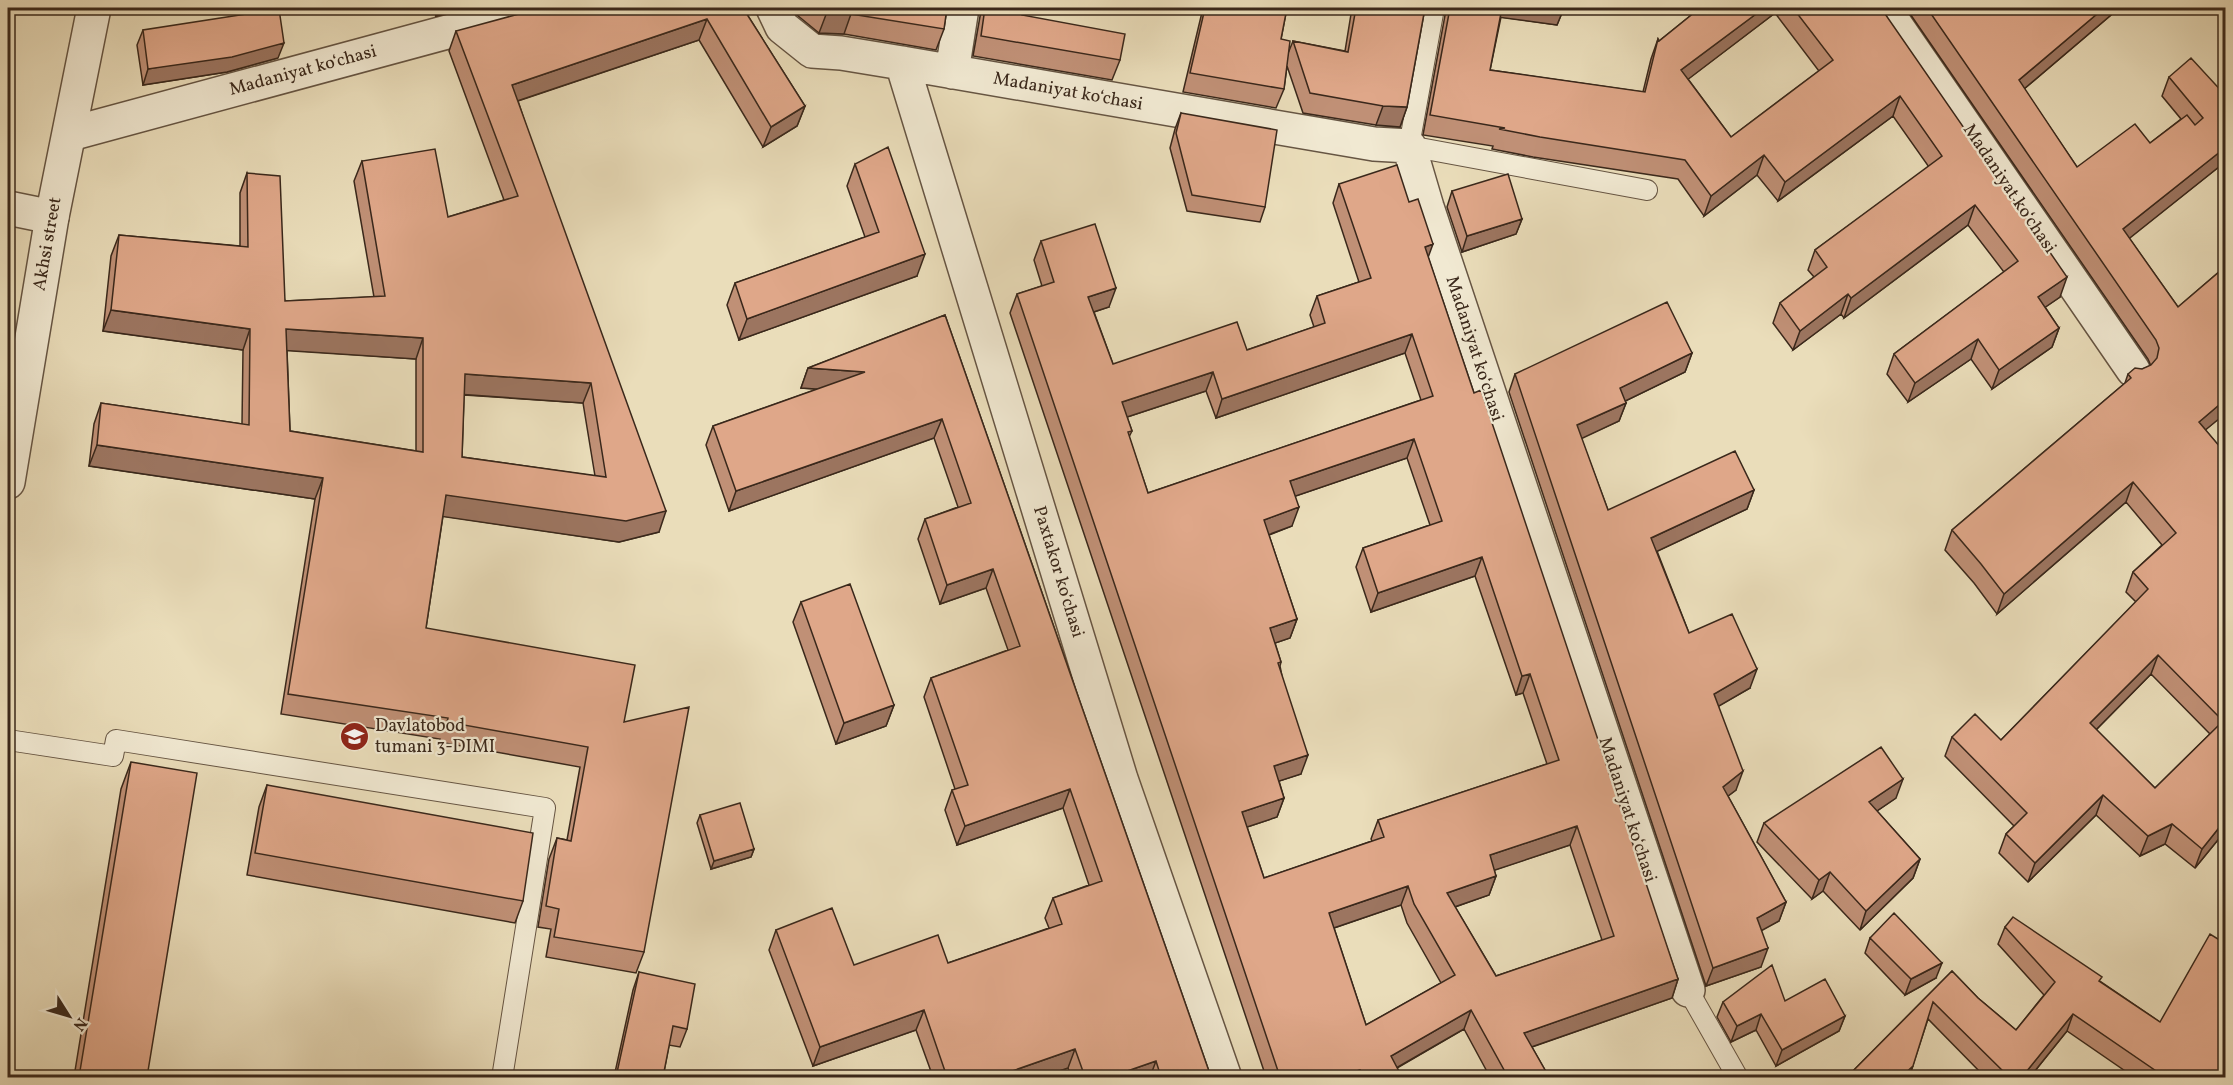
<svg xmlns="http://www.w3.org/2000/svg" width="2233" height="1085" viewBox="0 0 2233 1085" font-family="Vollkorn,serif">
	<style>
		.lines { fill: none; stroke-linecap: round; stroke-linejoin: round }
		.service-casing { stroke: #665543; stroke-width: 22 }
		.minor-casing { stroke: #665543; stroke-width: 36 }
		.tertiary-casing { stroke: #665543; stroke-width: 36 }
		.service { stroke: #f1e9d2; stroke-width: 20 }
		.minor { stroke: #f1e9d2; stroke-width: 33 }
		.tertiary { stroke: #f1e9d2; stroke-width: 33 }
		.wall { fill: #c09076; stroke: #3a281b; stroke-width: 1.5; fill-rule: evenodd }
		.shaded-wall { fill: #9c7560; stroke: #3a281b; stroke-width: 1.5 }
		.building { fill: #dfa789; stroke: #3a281b; stroke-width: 1.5; fill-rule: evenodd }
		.labels { text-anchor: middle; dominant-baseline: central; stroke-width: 4.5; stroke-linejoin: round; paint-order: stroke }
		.street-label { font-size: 18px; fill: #3a281b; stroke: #f1e9d2 }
		.poi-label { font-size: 18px; fill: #3a281b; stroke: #f1e9d2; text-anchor: start }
	</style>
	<rect width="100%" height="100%" fill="#eaddba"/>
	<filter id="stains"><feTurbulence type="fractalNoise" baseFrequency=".00333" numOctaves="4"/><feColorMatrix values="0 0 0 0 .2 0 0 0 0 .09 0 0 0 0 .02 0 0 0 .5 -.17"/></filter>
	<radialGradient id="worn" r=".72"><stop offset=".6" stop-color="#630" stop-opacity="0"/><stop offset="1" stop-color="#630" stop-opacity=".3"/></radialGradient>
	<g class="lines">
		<defs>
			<path id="service" d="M1434 8 1409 146 1647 190
				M8 740 113 756 116 740 545 808 502 1078
				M1688 990 1738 1078"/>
			<path id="minor" d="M773 8 782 27 812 51 841 53 902 63 1374 144 1409 146 1427 207 1688 990
				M1884 8 2133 370
				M902 63 1121 779 1225 1078
				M952 72 962 8
				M70 134 536 8
				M8 208 52 217"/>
			<path id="tertiary" d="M8 482 52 217 94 8"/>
		</defs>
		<!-- service casing -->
		<use href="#service" class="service-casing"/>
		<!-- minor casing -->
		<use href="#minor" class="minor-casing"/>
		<!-- tertiary casing -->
		<use href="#tertiary" class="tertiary-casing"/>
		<!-- service -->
		<use href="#service" class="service"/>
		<!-- minor -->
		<use href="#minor" class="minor"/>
		<!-- tertiary -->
		<use href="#tertiary" class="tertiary"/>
	</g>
	<!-- wall -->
	<path class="wall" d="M433 8H466L436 16Z
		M743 8 805 106 797 126 763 147 699 40 518 101 659 532 619 542 443 516 426 628 624 722 644 952 636 973 546 957 551 929 538 927 549 859 557 838 567 840 580 767 439 742 440 739 281 714 315 499 89 466 94 424 101 403 242 424 243 350 103 331 111 256 119 235 240 246V193L247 173 285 301 374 297 354 181 362 161 448 217 504 200 449 51 456 31ZM287 350 416 359V451L290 431ZM464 395 583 403 595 476 462 457Z
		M793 8H947L944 29 936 50 844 34 819 33 797 15Z
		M980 8H1024L1022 15 1120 60 1112 80 973 56 981 11Z
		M1203 8H1287L1281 39 1289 51 1293 41 1345 51 1352 8H1425L1407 107 1400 127 1376 125 1303 113 1287 66 1284 89 1276 108 1183 92Z
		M1446 8H1564L1557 25 1501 17 1490 70 1643 92 1651 59 1658 39 1659 41 1700 8H1881L2060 297 2045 307 2059 328 2052 347 1992 389 1971 359 1908 402 1887 374 1894 354 2004 272 1968 225 1844 318 1841 314 1793 350 1773 323 1780 303 1814 277 1808 270 1815 250 1929 167 1893 116 1778 201 1757 175 1704 216 1678 179 1533 157 1492 149 1493 146 1423 135 1446 10ZM1775 13 1819 71 1731 137 1688 79Z
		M1906 8H2114L2111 15 2024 89 2077 167 2150 143 2181 119 2162 96 2169 77 2226 96V173L2220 166 2129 238 2178 307 2226 266V413L2205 430 2226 454V830L2195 868 2165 844 2140 856 2096 815 2028 882 1999 853 2006 834 2014 826 1945 756 1952 737 2001 740 2136 602 2126 592 2133 572 2162 545 2126 502 1997 614 1974 583 1945 550 1952 530 2125 383 2128 374 2151 366 2148 359ZM2151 674 2210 734 2155 788 2096 730Z
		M143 30 278 58 227 72 143 85 137 45Z
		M1181 113 1265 207 1260 222 1187 211 1170 148 1175 129Z
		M855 164 917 276 739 340 727 305 735 283 865 237 847 186Z
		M1339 184 1428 257 1474 393 1678 979 1672 998 1532 1047 1549 1077H1490L1464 1029 1397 1068 1402 1077H1266L1010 313 1017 294 1042 286 1034 260 1041 241 1109 307 1094 312 1113 364 1247 350 1314 327 1310 315 1317 296 1359 282 1333 203ZM1405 353 1421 400 1148 493 1129 437 1132 431 1127 417 1206 391 1216 418ZM1407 458 1430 525 1363 548 1356 567 1371 612 1475 576 1516 695 1523 693 1547 764 1378 820 1371 839 1372 841 1264 878 1247 827 1277 817 1284 798 1279 781 1301 774 1280 666 1281 662 1275 643 1290 638 1297 619 1269 535 1292 526 1295 496ZM1570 845 1602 940 1496 976 1455 907 1489 895 1496 876 1494 870ZM1401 905 1407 923 1441 983 1366 1025 1334 928Z
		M1452 191 1522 219 1516 234 1462 252 1447 207Z
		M945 315 1211 1077H1071L1068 1068 1042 1077H933L916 1030 813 1066 769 950 776 930 854 965 948 963 1049 928 1045 918 1053 898 1089 885 1063 808 957 845 945 810 952 790 955 789 924 697 931 678 1008 650 986 588 940 604 918 539 925 519 958 507 934 438 729 511 706 445 713 426 818 389 801 388 808 368Z
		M1692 353 1685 372 1625 401 1626 403 1619 421 1581 438 1608 510 1754 490 1747 509 1657 551 1689 633 1750 688 1718 706 1736 790 1728 796 1786 902 1779 921 1761 930V967L1706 986 1509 392 1515 374Z
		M801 602 894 705 886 726 836 744 793 622Z
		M131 762 147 1077H74L121 789Z
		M267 785 523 901 515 923 247 875 259 807Z
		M1896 798 1877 811 1920 859 1913 878 1860 930 1823 891 1812 899 1757 842 1764 823Z
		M700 815 754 849 751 857 711 869 697 823Z
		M2005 927 2101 982 2160 1022 2226 1077H2134L2067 1031 2030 1077H1985L1928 1019 1909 1077H1847L1952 971 1978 998 2016 1030 2044 995 1998 944Z
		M1870 938 1936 978 1905 995 1865 953Z
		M639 972 687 1029 680 1047 669 1045 663 1077H614L633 990Z
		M1785 1001 1845 1016 1839 1031 1776 1066 1756 1030 1731 1042 1717 1017 1723 1002Z"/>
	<!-- shaded-wall -->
	<path class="shaded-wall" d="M439 8H466L436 16Z
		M1501 8H1564L1557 25 1497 17Z
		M1764 8H1777L1775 13 1674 90 1681 70Z
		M2104 8H2114L2111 15 2011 100 2019 80Z
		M827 12 851 14 844 34 819 33Z
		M707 19 699 40 505 105 512 85Z
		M284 43 278 58 227 72 143 85 148 69Z
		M1900 96 1893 116 1778 201 1785 182Z
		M805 106 797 126 763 147 771 127Z
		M1383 106 1407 107 1400 127 1376 125Z
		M2226 147V150L2220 166 2116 249 2123 229Z
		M1764 155 1757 175 1704 216 1711 196Z
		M1975 205 1968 225 1844 318 1851 298Z
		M1522 219 1516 234 1462 252 1467 236Z
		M1433 244 1426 263 1425 247Z
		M925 254 917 276 739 340 747 319Z
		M2067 277 2060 297 2031 317 2038 297Z
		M1116 288 1109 307 1081 316 1088 297Z
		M1848 294 1841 314 1793 350 1800 331Z
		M111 310 250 329 243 350 103 331Z
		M2059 328 2052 347 1992 389 1999 370Z
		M286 329 423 338 416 359 278 350Z
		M1412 334 1405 353 1216 418 1222 399Z
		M1978 339 1971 359 1908 402 1915 383Z
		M1692 353 1685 372 1613 407 1620 388Z
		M808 368 865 372 858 392 801 388Z
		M1213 372 1206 391 1115 421 1122 402Z
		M465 374 591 383 583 403 457 394Z
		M2226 399V413L2192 441 2199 422Z
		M1626 403 1619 421 1570 444 1577 425Z
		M942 419 934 438 729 511 736 491Z
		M1414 439 1407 458 1284 500 1290 481Z
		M97 445 323 478 315 499 89 466Z
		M2133 482 2126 502 1997 614 2004 594Z
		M1754 490 1747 509 1645 557 1651 538Z
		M446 495 666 511 659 532 619 542 439 516Z
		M1299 507 1292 526 1257 539 1264 520Z
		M1482 557 1475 576 1371 612 1378 593Z
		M993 569 986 588 940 604 947 585Z
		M1297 619 1290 638 1263 647 1270 628Z
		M2158 655 2151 674 2083 743 2090 723Z
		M1757 669 1750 688 1707 713 1714 694Z
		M1530 674 1523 693 1516 695 1522 676Z
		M894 705 886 726 836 744 844 723Z
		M1308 755 1301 774 1267 785 1274 766Z
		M1743 771 1736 790 1716 805 1723 787Z
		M1903 779 1896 798 1862 821 1869 802Z
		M1070 789 1063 808 957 845 965 826Z
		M2103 795 2096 815 2028 882 2035 863Z
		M1284 798 1277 817 1235 831 1242 812Z
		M2226 819V830L2195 868 2202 849Z
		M2172 824 2165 844 2140 856 2148 836Z
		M1577 826 1570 845 1483 874 1490 855Z
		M754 849 751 857 711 869 714 861Z
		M1920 859 1913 878 1860 930 1866 911Z
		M1830 872 1823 891 1812 899 1819 880Z
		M1496 876 1489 895 1440 912 1447 893Z
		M1408 886 1401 905 1322 932 1329 913Z
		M1786 902 1779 921 1750 937 1757 918Z
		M1768 948 1761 967 1706 986 1713 968Z
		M1942 963 1936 978 1905 995 1911 979Z
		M1678 979 1672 998 1517 1052 1524 1033Z
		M924 1010 916 1030 813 1066 820 1047Z
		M1471 1010 1464 1029 1384 1075 1391 1056Z
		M1761 1014 1756 1030 1731 1042 1737 1026Z
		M2073 1014 2067 1031 2030 1077H2022Z
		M1845 1016 1839 1031 1776 1066 1782 1050Z
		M1075 1049 1068 1068 1042 1077H995Z
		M1156 1061 1150 1077H1110Z
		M1913 1066 1909 1077H1901Z
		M1360 1070 1357 1077H1338Z"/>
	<!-- building -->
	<path class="building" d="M541 8H743L805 106 771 127 707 19 512 85 666 511 626 521 446 495 426 628 635 665 624 722 689 707 644 952 554 937 559 909 546 906 557 838 571 841 588 747 447 722 448 718 288 694 323 478 97 445 101 403 249 425 250 329 111 310 119 235 248 247 247 173 280 176 285 301 385 296 362 161 435 149 448 217 518 196 456 31ZM286 329 423 338V452L290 431ZM465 374 591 383 606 477 462 457Z
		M821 8H947L944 29 851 14 827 12Z
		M985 8H1024L1022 15 1125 34 1120 60 981 36Z
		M1205 8H1287L1281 39 1290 41 1284 89 1190 73Z
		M1356 8H1425L1407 107 1383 106 1310 93 1293 41 1348 52Z
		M1450 8H1502L1490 70 1645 92 1658 39 1659 41 1700 8H1764L1681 70 1731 137 1833 60 1793 8H1881L2067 277 2038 297 2059 328 1999 370 1978 339 1915 383 1894 354 2018 261 1975 205 1851 298 1848 294 1800 331 1780 303 1827 267 1815 250 1942 156 1900 96 1785 182 1764 155 1711 196 1685 160 1540 137 1499 129 1505 128 1430 115Z
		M1927 8H2104L2019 80 2077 167 2135 124 2150 143 2187 115 2195 125 2203 118 2169 77 2191 58 2226 96V147L2123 229 2178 307 2226 266V399L2199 422 2226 454V819L2202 849 2172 824 2148 836 2103 795 2035 863 2006 834 2027 813 1952 737 1975 714 2001 740 2148 589 2133 572 2176 533 2133 482 2004 594 1981 564 1952 530 2131 378 2128 374 2135 368 2142 369 2151 365 2157 358 2159 348 2156 340ZM2158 655 2223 721 2155 788 2090 723Z
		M279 9 284 43 232 57 148 69 143 30Z
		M1181 113 1277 130 1265 207 1192 195 1176 133Z
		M888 147 925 254 747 319 735 283 879 232 855 164Z
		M1397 165 1409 202 1418 199 1433 244 1425 247 1474 393 1481 390 1678 979 1524 1033 1549 1077H1508L1471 1010 1391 1056 1402 1077H1365L1360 1070 1338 1077H1280L1017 294 1054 282 1041 241 1095 224 1116 288 1088 297 1113 364 1237 322 1247 350 1325 323 1317 296 1371 278 1339 184ZM1412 334 1433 396 1148 493 1128 432 1132 431 1122 402 1213 372 1222 399ZM1414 439 1442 521 1363 548 1378 593 1482 557 1522 676 1530 674 1559 760 1378 820 1384 837 1264 878 1242 812 1284 798 1274 766 1308 755 1278 663 1281 662 1270 628 1297 619 1264 520 1299 507 1290 481ZM1577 826 1614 936 1496 976 1447 893 1496 876 1490 855ZM1408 886 1414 904 1455 975 1366 1025 1329 913Z
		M1508 174 1522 219 1467 236 1452 191Z
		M1667 302 1692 353 1620 388 1626 403 1577 425 1608 510 1735 451 1754 490 1651 538 1689 633 1732 614 1757 669 1714 694 1743 771 1723 787 1786 902 1757 918 1768 948 1713 968 1515 374Z
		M945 315 1211 1077H1161L1156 1061 1110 1077H1085L1075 1049 995 1077H947L924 1010 820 1047 776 930 832 908 854 965 938 935 948 963 1062 924 1053 898 1102 881 1070 789 965 826 952 790 968 785 931 678 1020 646 993 569 947 585 925 519 971 503 942 419 736 491 713 426 865 372 808 368Z
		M850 584 894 705 844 723 801 602Z
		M1881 747 1903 779 1869 802 1920 859 1866 911 1830 872 1819 880 1764 823Z
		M131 762 197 773 147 1077H79Z
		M267 785 533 833 523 901 255 853Z
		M740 803 754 849 714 861 700 815Z
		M1894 913 1942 963 1911 979 1870 938Z
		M2013 917 2102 977 2099 981 2160 1022 2210 934 2226 944V1077H2165L2073 1014 2022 1077H2009L1933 1002 1913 1066 1901 1077H1847L1952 971 1978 998 2016 1030 2055 982 2005 927Z
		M1772 965 1785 1001 1825 979 1845 1016 1782 1050 1761 1014 1737 1026 1723 1002Z
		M639 972 695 984 687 1029 673 1026 663 1077H616Z"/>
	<!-- icons -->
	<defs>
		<symbol id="school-disc" viewBox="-11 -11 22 22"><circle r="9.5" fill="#8f2418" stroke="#f1e9d2"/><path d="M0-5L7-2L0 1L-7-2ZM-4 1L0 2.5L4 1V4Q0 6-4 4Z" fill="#fff"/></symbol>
	</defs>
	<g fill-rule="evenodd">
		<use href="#school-disc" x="338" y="720" width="33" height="33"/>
	</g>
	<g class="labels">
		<!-- street labels -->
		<g class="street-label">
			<text transform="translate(303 71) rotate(-15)">Madaniyat koʻchasi</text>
			<text transform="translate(1068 92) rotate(10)">Madaniyat koʻchasi</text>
			<text transform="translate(2009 189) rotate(56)">Madaniyat koʻchasi</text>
			<text transform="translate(48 244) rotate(-80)">Akhsi street</text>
			<text transform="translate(1474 349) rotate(72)">Madaniyat koʻchasi</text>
			<text transform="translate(1058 572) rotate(73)">Paxtakor koʻchasi</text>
			<text transform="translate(1627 810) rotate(72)">Madaniyat koʻchasi</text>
		</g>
		<!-- poi labels -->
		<g class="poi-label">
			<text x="375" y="726">Davlatobod<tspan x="375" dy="21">tumani 3-DIMI</tspan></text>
		</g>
	</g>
	<!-- margin -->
	<rect width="2233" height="1085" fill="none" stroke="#eaddba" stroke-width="30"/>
	<rect x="9" y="9" width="2215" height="1067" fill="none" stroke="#3a281b" stroke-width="3"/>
	<rect x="15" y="15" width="2203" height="1055" fill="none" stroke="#3a281b" stroke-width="1.5"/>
	<!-- north arrow -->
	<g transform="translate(69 1016) rotate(127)" stroke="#f1e9d2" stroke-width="4.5" paint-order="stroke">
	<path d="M0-4.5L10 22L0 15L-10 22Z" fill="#3a281b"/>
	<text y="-9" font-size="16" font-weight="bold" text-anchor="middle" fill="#3a281b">N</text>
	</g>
	<rect width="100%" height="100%" filter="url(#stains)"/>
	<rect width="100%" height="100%" fill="url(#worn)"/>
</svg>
